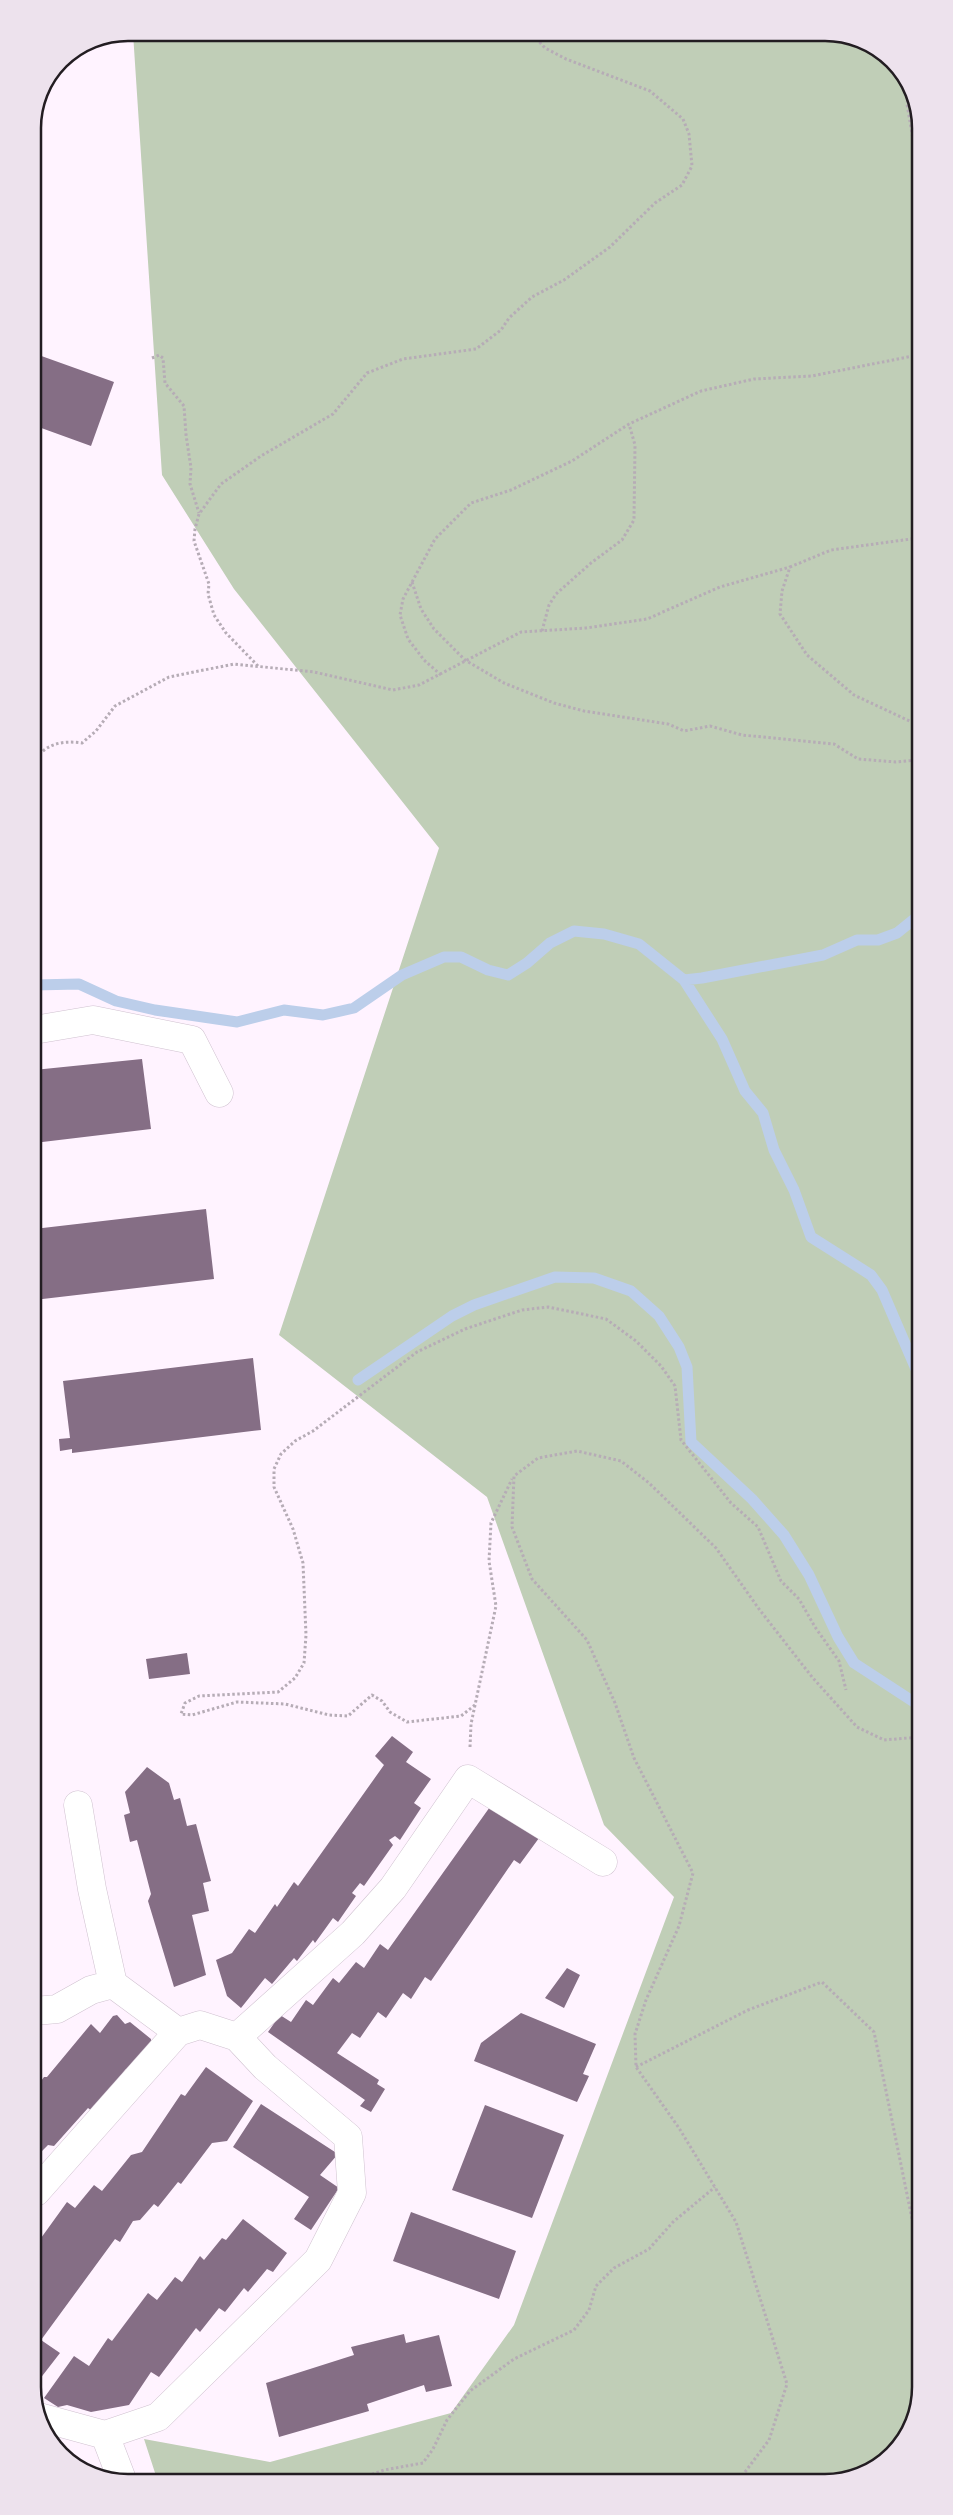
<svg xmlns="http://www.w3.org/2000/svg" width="953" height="2515" viewBox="0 0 953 2515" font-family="'IBM Plex Serif',serif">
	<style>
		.green { fill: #c0ceb7 }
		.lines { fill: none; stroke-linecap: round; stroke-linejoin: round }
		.stream { stroke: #bcceea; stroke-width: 11 }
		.building { fill: #856e85 }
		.street-casing { stroke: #d0c2d0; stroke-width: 29 }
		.path { stroke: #b6acb6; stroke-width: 3; stroke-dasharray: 2.5 2.5; stroke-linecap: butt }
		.street { stroke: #fff; stroke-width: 28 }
		.rim { fill: none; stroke: #231d22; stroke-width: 2.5 }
	</style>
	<rect width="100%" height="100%" fill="#fff3ff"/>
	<!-- green -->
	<path class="green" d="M133 33H831L888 56 917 103 920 2387 901 2445 850 2479 158 2482 144 2439 270 2462 451 2413 514 2325 674 1897 604 1825 487 1497 279 1335 439 848 234 589 162 475Z"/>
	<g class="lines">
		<!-- stream -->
		<path class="stream" d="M684 980 722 1039 745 1091 763 1113 774 1150 794 1190 811 1237 871 1275 882 1290 919 1376
			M34 985 79 984 116 1001 155 1010 237 1022 284 1010 323 1015 354 1008 402 975 444 957H461L488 970 508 975 527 963 550 943 574 931 604 934 639 944 684 980 702 978 823 955 857 940H878L897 933 918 916
			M358 1380 452 1316 474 1305 555 1277 594 1278 631 1291 659 1316 679 1347 687 1367 691 1442 752 1499 784 1535 809 1575 838 1637 854 1663 920 1706"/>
	</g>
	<!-- building -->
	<path class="building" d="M33 353 114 382 91 446 33 425Z
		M142 1059 151 1129 34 1143V1070Z
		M206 1209 214 1279 34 1300V1229Z
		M253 1358 261 1430 72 1453V1449L60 1451 59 1439 70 1438 63 1381Z
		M187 1653 190 1674 149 1679 146 1659Z
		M392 1736 413 1752 406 1762 431 1779 414 1803 421 1808 400 1840 395 1836 389 1840 393 1845 364 1886 360 1883 352 1893 356 1896 338 1922 333 1918 315 1943 313 1940 297 1961 294 1958 272 1984 265 1978 241 2008 227 1996 216 1960 232 1953 249 1929 255 1933 275 1904 277 1907 294 1882 298 1886 384 1765 375 1756Z
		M147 1767 169 1783 174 1800 180 1798 187 1826 196 1824 211 1881 203 1883 209 1911 192 1915 206 1975 174 1987 148 1901 151 1894 137 1840 130 1842 124 1815 130 1813 125 1792Z
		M492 1804 539 1838 520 1864 514 1860 431 1981 425 1977 411 1999 403 1993 386 2018 378 2012 360 2038 352 2033 337 2053 379 2080 377 2084 385 2089 371 2112 360 2106 365 2100 268 2032 280 2015 291 2022 306 2000 313 2005 333 1978 339 1983 356 1962 364 1968 380 1944 388 1950Z
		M567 1968 580 1975 564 2008 545 1998Z
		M521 2013 596 2044 583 2074 589 2076 577 2102 474 2061 481 2043Z
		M117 2015 125 2024 130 2022 151 2039V2049L130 2073 126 2069 92 2111 88 2108 54 2146 48 2145 35 2158V2089L44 2077H47L91 2024 100 2033 113 2016Z
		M206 2067 253 2101 227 2141 212 2143 181 2184 178 2182 158 2207 154 2204 140 2220 133 2221 120 2242 115 2239 41 2340 60 2353 36 2384V2245L67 2202 75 2208 94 2185 102 2191 131 2155 142 2152 181 2094 185 2096Z
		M261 2104 338 2154 320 2175 339 2188 311 2230 294 2219 309 2197 233 2147Z
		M485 2105 564 2135 532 2218 452 2190Z
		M411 2212 516 2251 499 2299 393 2261Z
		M243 2219 287 2253 273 2272 267 2269 248 2292 244 2288 225 2312 219 2308 200 2332 196 2328 159 2377 151 2372 129 2405 91 2412 67 2405 58 2407 44 2398 74 2356 89 2366 108 2338 112 2341 148 2293 157 2300 175 2277 182 2282 200 2256 204 2260 222 2238 226 2240Z
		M404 2334 406 2343 439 2335 452 2386 426 2392 424 2385 367 2404 369 2411 279 2437 266 2383 354 2355 351 2347Z"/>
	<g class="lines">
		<defs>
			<path id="street" d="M34 1030 93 1020 192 1040 219 1093
				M78 1805 92 1889 113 1984 178 2032
				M35 2011 57 2009 91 1990 113 1984
				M237 2037 353 1933 393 1888 468 1779 603 1862
				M36 2192 178 2032 200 2025 237 2037 265 2067 348 2137 352 2193 318 2260 158 2417 105 2435 39 2417
				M105 2435 123 2482"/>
		</defs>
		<!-- street casing -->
		<use href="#street" class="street-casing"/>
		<!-- path -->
		<path class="path" d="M909 90 907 104 917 163
			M152 358 159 355 163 358 165 383 184 406 186 435 191 468 190 484 199 513
			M918 538 831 550 790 567 782 591 780 614 807 655 854 695 918 725
			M412 582 421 609 434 629 465 660 504 683 554 703 584 711 668 724 684 731 710 726 742 735 834 744 858 759 896 762 918 760
			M542 631 549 605 556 594 591 563 622 540 634 520 635 445 629 424
			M258 666 226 633 214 615 208 594 209 584 194 541 195 529 199 514 221 484 261 456 333 414 367 373 403 359 476 349 501 330 509 318 532 297 564 280 610 247 655 203 682 185 692 166 689 134 683 119 650 91 566 59 545 48 531 33
			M441 675 424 660 408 639 400 615 403 599 435 539 471 503 511 490 572 461 629 424 701 391 754 379 812 376 918 355
			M34 763C43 744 62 740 82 743L96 731 115 706 169 677 234 664 314 672 393 690 419 685 521 632 586 628 647 619 720 587 790 567
			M475 1705 461 1716 407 1722 390 1712 382 1701 372 1695 348 1716 329 1715 285 1704 237 1702 192 1715 181 1714 185 1703 199 1696 278 1692 295 1678 304 1663 306 1635 303 1563 293 1529 274 1487V1469L281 1454 295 1441 313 1431 417 1352 465 1329 522 1310 548 1307 606 1319 636 1341 661 1366 675 1386 681 1440 731 1503 758 1527 781 1581 799 1599 815 1627 839 1661 846 1690
			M470 1747 471 1724 496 1606 489 1561 491 1523 512 1479
			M636 2067 748 2010 822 1982 874 2032 920 2258
			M739 2480 769 2440 787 2384 736 2222 679 2128 636 2067 635 2034 646 2000 679 1926 693 1873 634 1758 615 1703 587 1640 532 1579 512 1527 514 1476 538 1458 577 1451 621 1461 649 1483 716 1548 759 1609 812 1677 857 1727 884 1740 920 1737
			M353 2481 384 2470 423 2463 433 2449 447 2420 470 2391 514 2359 574 2330 589 2310 596 2286 614 2268 649 2249 673 2222 715 2187"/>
		<!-- street -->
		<use href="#street" class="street"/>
	</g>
	<!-- crop -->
	<path d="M0 0H953V2515H0ZM128 41H825A87 87 0 0 1 912 128V2387A87 87 0 0 1 825 2474H128A87 87 0 0 1 41 2387V128A87 87 0 0 1 128 41Z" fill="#ede2ed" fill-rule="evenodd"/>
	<path class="rim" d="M128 41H825A87 87 0 0 1 912 128V2387A87 87 0 0 1 825 2474H128A87 87 0 0 1 41 2387V128A87 87 0 0 1 128 41Z"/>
</svg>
